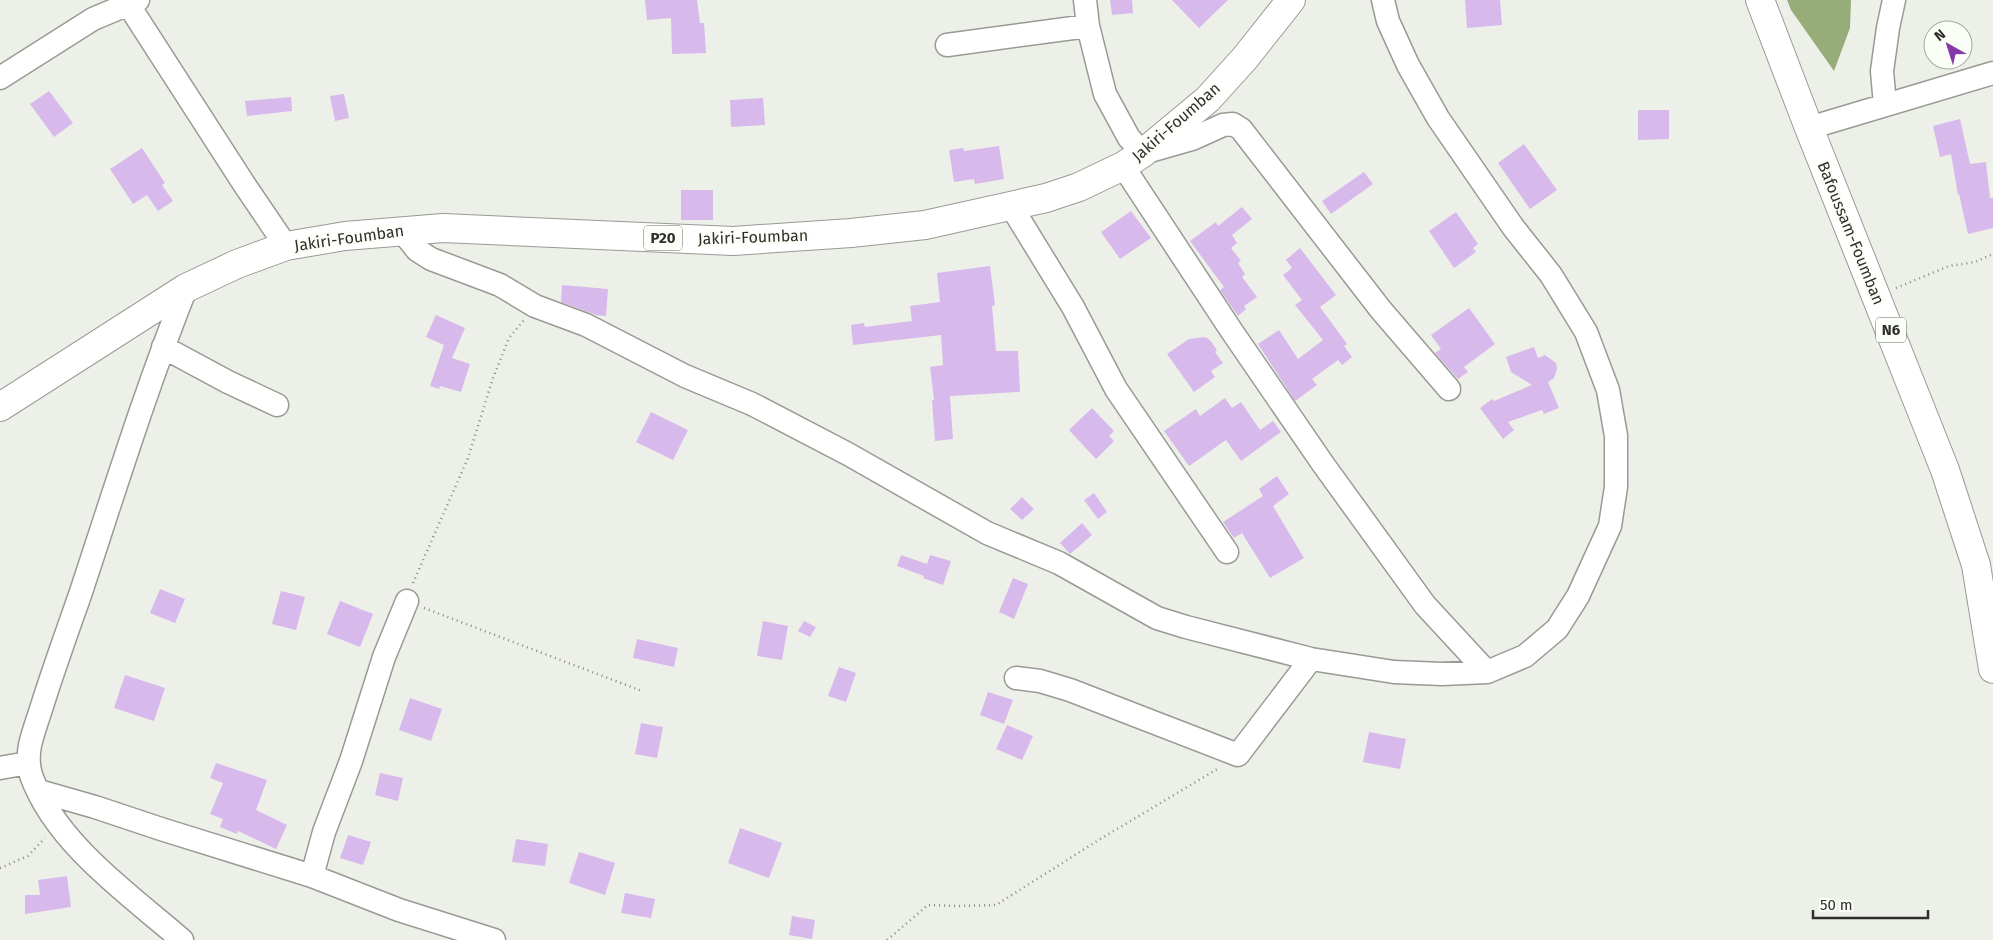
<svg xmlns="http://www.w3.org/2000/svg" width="1993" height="940" viewBox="0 0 1993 940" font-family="'Fira Sans',sans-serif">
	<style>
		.water { fill: #97ad79 }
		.building { fill: #d8b9eb }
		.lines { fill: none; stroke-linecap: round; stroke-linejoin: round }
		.minor-casing { stroke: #979b93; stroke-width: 25 }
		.major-casing { stroke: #979b93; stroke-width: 30 }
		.highway-casing { stroke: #979b93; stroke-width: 30 }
		.path { stroke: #878983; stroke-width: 2.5; stroke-dasharray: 1 4; stroke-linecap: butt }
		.minor { stroke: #fff; stroke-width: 22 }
		.major { stroke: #fff; stroke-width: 28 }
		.highway { stroke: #fff; stroke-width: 28 }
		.labels { text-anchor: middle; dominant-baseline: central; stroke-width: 4.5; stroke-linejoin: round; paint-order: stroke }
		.shield { fill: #fafef6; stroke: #6b6d69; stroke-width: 1 }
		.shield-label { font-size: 15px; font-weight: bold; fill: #2e2f2c }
		.street-label { font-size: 16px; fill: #2e2f2c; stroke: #fafef6 }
	</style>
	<rect width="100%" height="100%" fill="#edf0e8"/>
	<!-- water -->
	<path class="water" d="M1787 0H1851L1850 28 1834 71 1791 10Z"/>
	<!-- building -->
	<path class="building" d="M645 0H697L700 23H704L706 53 672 54 671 18 647 20Z
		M1110 0H1132L1133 13 1112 15Z
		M1172 0H1228L1199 28Z
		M1465 0H1500L1502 25 1467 28Z
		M49 91 73 123 54 137 30 104Z
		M344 94 349 118 335 121 330 96Z
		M291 97 292 111 247 116 245 101Z
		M763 98 765 125 731 127 730 100Z
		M1638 110H1669V139L1638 140Z
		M1960 119 1970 164 1986 162 1990 198H1993V228L1968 234 1959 194 1958 195 1951 154 1940 157 1933 126Z
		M1524 144 1557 190 1530 209 1498 163Z
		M999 146 1004 179 975 184 974 179 954 182 949 150 963 148 964 151Z
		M142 148 165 183 162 185 173 201 158 211 147 195 133 204 110 169Z
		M1364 172 1373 184 1331 214 1322 201Z
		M681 190H713V220H681Z
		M1242 207 1252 219 1232 235 1237 243 1231 248 1241 261 1238 263 1245 274 1242 277 1257 297 1244 306 1246 309 1238 316 1220 290 1224 287 1190 241 1216 222 1218 226Z
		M1131 211 1151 238 1120 259 1101 232Z
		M1456 212 1478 244 1473 248 1476 252 1454 268 1429 231Z
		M1300 248 1336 295 1320 307 1347 344 1344 346 1352 357 1342 365 1338 360 1312 379 1317 385 1295 401 1258 344 1279 330 1298 359 1323 340 1295 305 1302 300 1283 275 1292 268 1286 260Z
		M990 266 995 305 992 306 996 351H1018L1020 392 950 396 953 439 935 441 932 400H934L930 367 943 365 941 335 853 345 851 325 864 323 865 327 912 321 910 306 940 302 937 273Z
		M562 285 608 289 606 316 596 315 561 302Z
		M1469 308 1495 344 1464 367 1468 372 1458 379 1435 353 1441 349 1431 335Z
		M436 315 465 328 452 358 470 364 461 392 440 386 439 389 430 386 444 345 426 337Z
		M1205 337 1210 340 1217 350 1215 352 1223 363 1211 371 1215 377 1194 392 1167 354 1189 339Z
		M1534 347 1538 358 1545 355 1556 363 1557 369 1554 378 1548 382 1559 408 1544 414 1542 410 1508 422 1514 430 1503 439 1480 408 1492 399 1494 401 1532 385 1511 372 1506 357Z
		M1225 398 1232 408 1241 402 1260 430 1273 421 1281 432 1241 461 1226 440 1189 466 1164 431 1196 409 1200 416Z
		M1092 408 1114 431 1109 436 1114 441 1096 459 1069 430Z
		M651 412 688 430 673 460 636 442Z
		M1277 476 1289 494 1273 506 1304 558 1270 578 1242 533 1234 538 1223 522 1263 496 1259 489Z
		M1094 493 1107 512 1098 519 1084 500Z
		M1022 497 1034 509 1022 520 1010 509Z
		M1082 523 1092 535 1070 554 1060 543Z
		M901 555 927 564 930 555 951 561 943 585 923 578 924 576 897 566Z
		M1013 578 1028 584 1014 619 999 612Z
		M160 589 185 599 175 623 150 613Z
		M281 591 305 597 296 630 272 624Z
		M340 601 373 614 360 647 327 634Z
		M763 621 788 626 782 660 757 656Z
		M804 621 816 627 810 637 798 631Z
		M637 639 678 648 674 667 633 658Z
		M839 667 856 673 846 702 828 696Z
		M125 675 165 688 154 721 114 708Z
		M988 692 1013 700 1004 724 980 715Z
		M410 698 442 709 431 741 399 730Z
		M641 723 663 727 657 758 635 754Z
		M1007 725 1033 736 1022 760 996 749Z
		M1369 732 1406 739 1400 769 1363 762Z
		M216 763 267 780 256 810 287 825 276 849 238 831 237 834 220 827 223 819 210 814 223 783 210 778Z
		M380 773 403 778 398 801 375 795Z
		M740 828 782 843 769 878 728 863Z
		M348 835 371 842 363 865 340 858Z
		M516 839 548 844 545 866 512 862Z
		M579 852 615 863 605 895 569 883Z
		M67 876 71 907 25 914V895H40L38 880Z
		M625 893 655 899 651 918 621 913Z
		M792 916 815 920 812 939 789 935Z"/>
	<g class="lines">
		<defs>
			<path id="minor" d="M1085 0 1088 26 1105 94 1129 138 1143 153 1192 139 1223 125 1233 124 1241 129 1381 310 1449 389
				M128 4 244 184 286 246
				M947 45 1088 26
				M0 78 93 19 138 0
				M1885 105 1882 71 1888 28 1894 0
				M1809 128 1993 73
				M1123 166 1231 330 1323 464 1425 605 1487 672
				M1011 206 1073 307 1116 389 1227 552
				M401 230 417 250 431 259 500 285 535 306 586 325 685 376 752 404 848 454 987 533 1059 563 1157 618 1186 627 1311 659 1394 672 1442 674 1487 672 1525 656 1557 629 1578 596 1610 526 1616 487V436L1608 390 1586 332 1551 275 1513 227 1438 118 1408 65 1388 21 1383 0
				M163 347 228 382 277 405
				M1016 678 1040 681 1070 690 1238 755 1311 659
				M0 768 28 763
				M39 791 95 807 161 829 312 876 399 910 494 940
				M312 876 324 832 351 761 384 657 407 601
				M182 940C130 895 55 843 31 775 28 765 28 756 30 745 33 732 38 719 42 706 54 668 67 632 80 595 114 492 146 389 186 288"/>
			<path id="major" d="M0 407 186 288 237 264 286 246 345 236 443 228 733 241 851 233 925 225 1046 198 1079 187 1123 166 1143 153 1208 99 1245 58 1291 0"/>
			<path id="highway" d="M1760 0 1809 128 1945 470 1976 565 1993 669"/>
		</defs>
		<!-- minor casing -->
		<use href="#minor" class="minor-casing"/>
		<!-- major casing -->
		<use href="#major" class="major-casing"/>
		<!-- highway casing -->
		<use href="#highway" class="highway-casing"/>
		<!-- path -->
		<path class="path" d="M1896 288 1949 266 1975 262 1993 254
			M413 583 468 458 493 378 509 338 524 320
			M424 608 642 691
			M0 868 28 856 45 838
			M887 940 928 905 958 906 996 905 1097 841 1219 768"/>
		<!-- minor -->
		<use href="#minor" class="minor"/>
		<!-- major -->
		<use href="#major" class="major"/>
		<!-- highway -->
		<use href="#highway" class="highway"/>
	</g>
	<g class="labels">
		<!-- shield labels -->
		<g class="shield">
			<rect x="644" y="225.5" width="38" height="25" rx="4"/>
			<rect x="1876" y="317.5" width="30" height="25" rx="4"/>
		</g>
		<g class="shield-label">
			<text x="663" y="238">P20</text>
			<text x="1891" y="330">N6</text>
		</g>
		<!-- street labels -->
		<g class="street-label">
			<text transform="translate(1176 122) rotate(-41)">Jakiri-Foumban</text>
			<text transform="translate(1851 233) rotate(68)">Bafoussam-Foumban</text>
			<text transform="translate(753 237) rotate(-2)">Jakiri-Foumban</text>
			<text transform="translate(349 238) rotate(-8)">Jakiri-Foumban</text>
		</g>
	</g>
	<!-- north arrow -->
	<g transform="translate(1948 45) rotate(321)"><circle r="24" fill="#fafef6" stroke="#a8aba5"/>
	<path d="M0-4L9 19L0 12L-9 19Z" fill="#8539ab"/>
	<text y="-8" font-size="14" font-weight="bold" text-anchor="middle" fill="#2e2f2c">N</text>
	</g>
	<!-- scale -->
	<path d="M1813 910v8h115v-8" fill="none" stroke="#2e2f2c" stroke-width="2.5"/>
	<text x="1820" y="910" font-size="15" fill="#2e2f2c" stroke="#fafef6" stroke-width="4" paint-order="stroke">50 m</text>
</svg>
